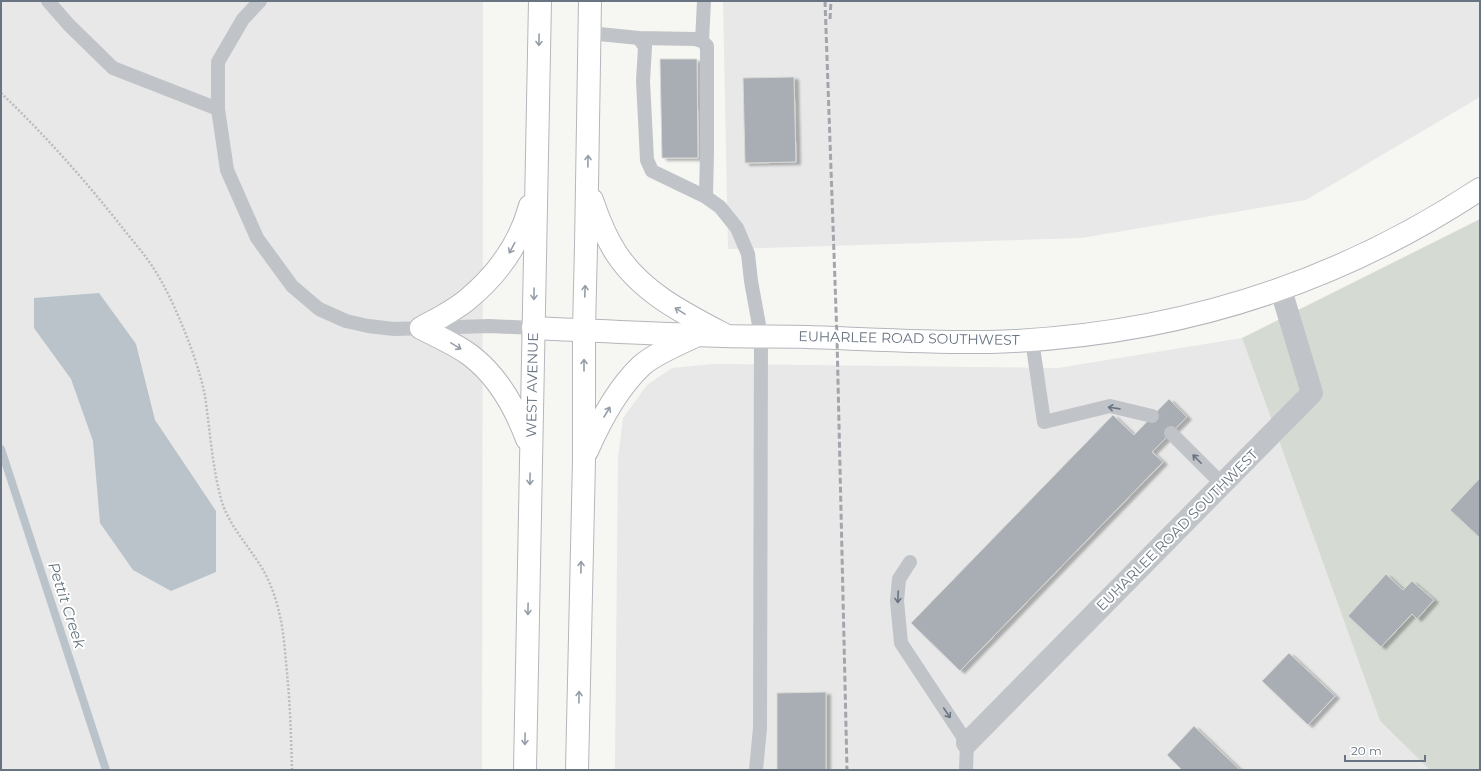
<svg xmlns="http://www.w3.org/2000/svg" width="1481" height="771" viewBox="0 0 1481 771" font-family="Montserrat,sans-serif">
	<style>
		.built { fill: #e7e8e7 }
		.green { fill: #d5dbd3 }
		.water { fill: #bac3c9 }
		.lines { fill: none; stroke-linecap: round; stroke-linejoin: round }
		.stream { stroke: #bac3c9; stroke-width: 8 }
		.building { fill: #a8aeb4; stroke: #d8d8d6; filter: url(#shadow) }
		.secondary-casing { stroke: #b3b7bb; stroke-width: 24 }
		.primary-casing { stroke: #b4b7bb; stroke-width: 24 }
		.path { stroke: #babcbf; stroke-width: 2.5; stroke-dasharray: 2 2; stroke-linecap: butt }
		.lane { stroke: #c0c3c7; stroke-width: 14 }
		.street { stroke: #c0c3c7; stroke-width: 22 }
		.secondary { stroke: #fff; stroke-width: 22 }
		.primary { stroke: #fff; stroke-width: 22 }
		.rail { stroke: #a2a6ac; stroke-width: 3; stroke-dasharray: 6 3; stroke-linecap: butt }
		.oneway { stroke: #959ea8 }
		.oneway2 { stroke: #687482 }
		.labels { text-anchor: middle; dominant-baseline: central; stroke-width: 4; stroke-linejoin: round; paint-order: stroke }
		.street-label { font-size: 14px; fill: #687482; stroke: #fff }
		.water-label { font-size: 15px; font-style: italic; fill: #63757f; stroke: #fff }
	</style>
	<defs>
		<filter id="shadow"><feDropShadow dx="4.5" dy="2.5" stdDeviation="1" flood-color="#0004"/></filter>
	</defs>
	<rect width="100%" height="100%" fill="#f6f6f3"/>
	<!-- built -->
	<path class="built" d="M1 1H483L482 770H1Z
		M723 1H1480V97L1306 200 1081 238 728 249Z
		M1242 338 1380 721 1430 770H615L618 458 623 418 647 385 672 368 713 364 1058 368Z"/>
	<!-- green -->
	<path class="green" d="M1480 219V770H1430L1380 721 1242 338Z"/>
	<!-- water -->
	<path class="water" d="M99 293 136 344 155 420 216 511V572L171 591 133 570 100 523 93 441 71 379 34 328V298Z"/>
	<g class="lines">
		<!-- stream -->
		<path class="stream" d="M1 449 106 770"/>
	</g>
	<!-- building -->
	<path class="building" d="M660 59H697L698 158H662Z
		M794 77 796 162 745 163 743 78Z
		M1169 399 1187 417 1152 452 1163 462 960 671 911 623 1113 415 1134 435Z
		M1479 479 1480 481V538L1450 510Z
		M1386 574 1403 590 1412 581 1434 600 1417 619 1412 614 1381 647 1348 616Z
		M1289 653 1335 696 1308 725 1262 681Z
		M826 692V770H777V693Z
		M1194 726 1240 770H1182L1167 755Z"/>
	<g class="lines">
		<defs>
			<path id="secondary" d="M533 328C597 331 661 334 724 336 752 337 780 336 808 337 868 339 929 343 990 342 1167 337 1332 287 1480 189"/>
			<path id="primary" d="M592 200C598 218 605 236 616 253 642 293 685 314 727 336
				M421 328C437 319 454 311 468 299 498 274 520 243 530 206
				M421 328C438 337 455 344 470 355 498 376 515 407 527 439
				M587 451C600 421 617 389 641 366 654 354 681 343 698 335
				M525 770 540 1
				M577 770 584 460V330L586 246 590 1"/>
		</defs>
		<!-- secondary casing -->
		<use href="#secondary" class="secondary-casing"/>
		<!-- primary casing -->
		<use href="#primary" class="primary-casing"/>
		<!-- path -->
		<path class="path" d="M1 93C44 134 84 179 121 226 131 239 143 252 152 266 167 288 182 323 191 348 197 364 202 381 205 396 210 430 212 465 221 499 230 531 258 554 270 584 281 610 284 636 286 663 290 699 291 734 292 770"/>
		<!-- lane -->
		<path class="lane" d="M48 1 69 25 113 68 218 109
			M260 1 243 19 218 62V109L227 170 257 238 292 286 319 309 346 321 368 326 394 329 489 326 533 328
			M589 33 639 38 645 47 643 81 647 160 652 171 706 197 720 207 737 228 748 254 751 281 761 336 760 728 756 770
			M639 38 695 39 702 41 707 46V151L706 197
			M702 41 704 1
			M1032 340 1044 422 1110 406 1152 416
			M1171 433 1222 484
			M910 562 899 579 897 601 901 643 967 743 966 770"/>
		<!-- street -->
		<path class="street" d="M967 743 1312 393 1281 290"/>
		<!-- secondary -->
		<use href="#secondary" class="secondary"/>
		<!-- primary -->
		<use href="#primary" class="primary"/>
		<!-- rail -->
		<path class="rail" d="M825 1 837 338 847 770
			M830 19 831 1"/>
	</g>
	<!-- one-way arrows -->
	<defs><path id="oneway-shaft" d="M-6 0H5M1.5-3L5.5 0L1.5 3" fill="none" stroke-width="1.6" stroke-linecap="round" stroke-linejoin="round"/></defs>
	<g class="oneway">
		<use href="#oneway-shaft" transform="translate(539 40) rotate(91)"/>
		<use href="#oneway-shaft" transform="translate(588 161) rotate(-89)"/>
		<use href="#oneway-shaft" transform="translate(512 248) rotate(118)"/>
		<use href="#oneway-shaft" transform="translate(585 291) rotate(-88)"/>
		<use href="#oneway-shaft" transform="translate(534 294) rotate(91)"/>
		<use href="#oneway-shaft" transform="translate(680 311) rotate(-148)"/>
		<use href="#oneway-shaft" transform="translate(456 346) rotate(31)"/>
		<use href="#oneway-shaft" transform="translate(584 365) rotate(-90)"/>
		<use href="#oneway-shaft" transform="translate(607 412) rotate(-59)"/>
		<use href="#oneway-shaft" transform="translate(530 479) rotate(91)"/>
		<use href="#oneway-shaft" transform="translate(581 567) rotate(-89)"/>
		<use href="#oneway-shaft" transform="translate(528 609) rotate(91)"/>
		<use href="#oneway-shaft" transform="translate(579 697) rotate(-89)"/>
		<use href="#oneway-shaft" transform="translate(525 739) rotate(91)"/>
	</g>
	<g class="oneway2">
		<use href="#oneway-shaft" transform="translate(1114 408) rotate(-172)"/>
		<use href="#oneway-shaft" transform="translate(1197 459) rotate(-135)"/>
		<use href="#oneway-shaft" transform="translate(898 597) rotate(92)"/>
		<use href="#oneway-shaft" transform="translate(947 713) rotate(56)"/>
	</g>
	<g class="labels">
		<!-- street labels -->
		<g class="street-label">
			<text transform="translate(909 338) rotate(1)">EUHARLEE ROAD SOUTHWEST</text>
			<text transform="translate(532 385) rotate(-89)">WEST AVENUE</text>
			<text transform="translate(1177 530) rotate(-45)">EUHARLEE ROAD SOUTHWEST</text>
		</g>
		<!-- water labels -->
		<g class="water-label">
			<text transform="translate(67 605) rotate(72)">Pettit Creek</text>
		</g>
	</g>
	<!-- border -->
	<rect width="1481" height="771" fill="none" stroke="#687482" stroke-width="4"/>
	<!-- scale -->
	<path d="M1345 755v6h80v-6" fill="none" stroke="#687482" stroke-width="2"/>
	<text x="1351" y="755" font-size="12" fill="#687482" stroke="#ffffff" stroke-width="3" paint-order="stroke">20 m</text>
</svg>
